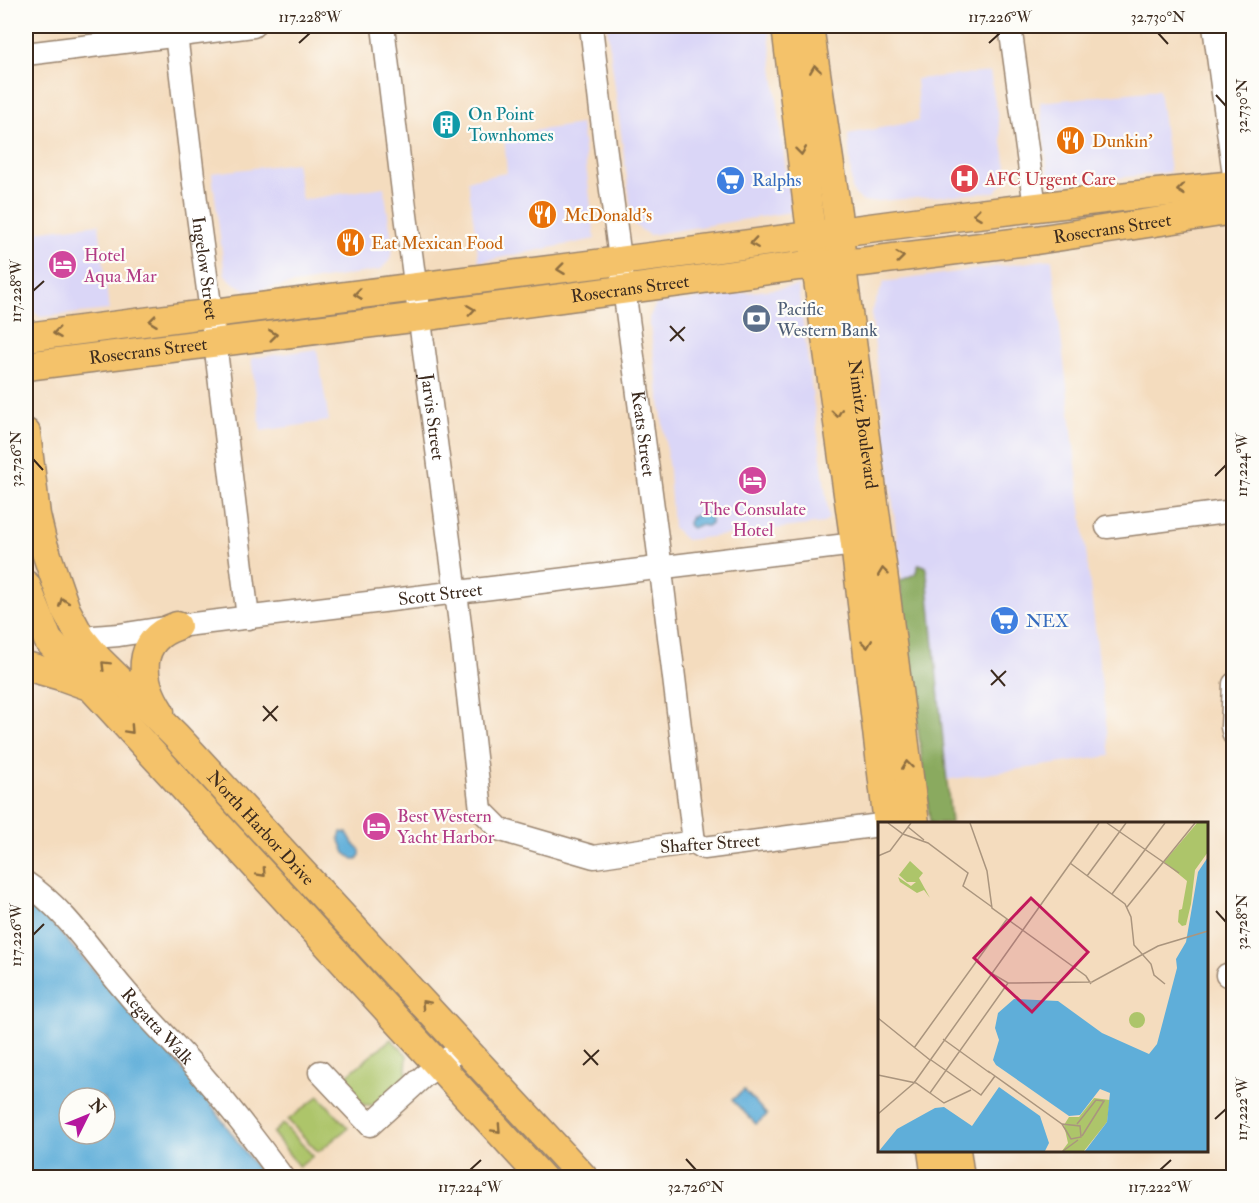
<svg xmlns="http://www.w3.org/2000/svg" width="1259" height="1203" viewBox="0 0 1259 1203" font-family="'IM FELL Double Pica',serif">
	<style>
		.built { fill: #dad6f7 }
		.green { fill: #adc56a; stroke: #747844; stroke-width: 1.5 }
		.forest { fill: #8aaa5e; stroke: #626a3e; stroke-width: 1.5 }
		.water { fill: #5faed9; stroke: #4d6c7c; stroke-width: 1.5; fill-rule: evenodd }
		.lines { fill: none; stroke-linecap: round; stroke-linejoin: round }
		.minor-casing { stroke: #98836e; stroke-width: 25 }
		.major-casing { stroke: #98836e; stroke-width: 31 }
		.minor { stroke: #fff; stroke-width: 22 }
		.major { stroke: #f4c26a; stroke-width: 28 }
		.oneway { stroke: #8e6e40 }
		.ticks { fill: none; stroke: #3b2a1e; stroke-width: 2 }
		.labels { text-anchor: middle; dominant-baseline: central; stroke-width: 4.5; stroke-linejoin: round; paint-order: stroke }
		.culture-label { font-size: 18px; fill: #0d838f; stroke: #fdfcf7; text-anchor: start }
		.food-label { font-size: 18px; fill: #c56008; stroke: #fdfcf7; text-anchor: start }
		.health-label { font-size: 18px; fill: #be3a42; stroke: #fdfcf7; text-anchor: start }
		.shop-label { font-size: 18px; fill: #366cbe; stroke: #fdfcf7; text-anchor: start }
		.street-label { font-size: 18px; fill: #3b2a1e; stroke: #fdfcf7 }
		.hotel-label { font-size: 18px; fill: #b23c85; stroke: #fdfcf7; text-anchor: start }
		.service-label { font-size: 18px; fill: #4e5e75; stroke: #fdfcf7; text-anchor: start }
		.inset-road { fill: none; stroke: #aa957e; stroke-width: 1.5 }
		.view { fill: #c2185b; fill-opacity: 0.15; stroke: #c2185b; stroke-width: 3 }
		.inset-edge { fill: none; stroke: #3b2a1e; stroke-width: 3 }
		.neatline { fill: none; stroke: #3b2a1e; stroke-width: 2 }
		.ticks-label { font-size: 15px; text-anchor: middle; fill: #3b2a1e }
	</style>
	<rect width="100%" height="100%" fill="#fdfcf7"/>
	<filter id="ink" filterUnits="userSpaceOnUse"><feTurbulence type="fractalNoise" baseFrequency=".0167" numOctaves="2"/><feDisplacementMap in="SourceGraphic" scale="12" xChannelSelector="R" yChannelSelector="G"/><feConvolveMatrix kernelMatrix="1 2 1 2 8 2 1 2 1" color-interpolation-filters="sRGB"/></filter>
	<filter id="wash" filterUnits="userSpaceOnUse"><feTurbulence type="fractalNoise" baseFrequency=".008" numOctaves="4" result="noise"/><feDisplacementMap in="SourceGraphic" scale="24" xChannelSelector="R" yChannelSelector="G"/><feGaussianBlur stdDeviation="1.35" result="paint"/><feColorMatrix in="noise" values="0 0 0 0 0 0 0 0 0 0 0 0 0 0 0 0 0 1.4 0 .05"/><feComposite in="paint" operator="in"/></filter>
	<g filter="url(#wash)">
		<rect width="100%" height="100%" fill="#f4dcbe"/>
		<!-- built -->
		<path class="built" d="M607 26H768L791 212 649 235 633 224Z
			M990 72 1008 178 995 192 863 202 852 191 848 134 919 121 916 79Z
			M1159 90 1170 172 1064 184 1048 174 1040 102Z
			M581 124 595 239 479 262 468 180 507 173 504 135Z
			M296 163 302 200 384 187 393 249 389 261 380 270 250 291 235 284 225 275 212 173Z
			M99 224 109 310 40 317 26 305V233Z
			M1052 259 1110 756 925 783 871 312 884 282Z
			M798 286 829 518 824 523 686 540 673 527 669 470 649 318 656 304Z
			M317 349 329 421 261 431 251 358Z"/>
		<!-- green -->
		<path class="green" d="M391 1039 407 1055 406 1071 408 1074 379 1103 374 1105H364L340 1081Z
			M319 1096 348 1128 318 1152 288 1120Z
			M283 1124 313 1156 299 1167 273 1133Z"/>
		<!-- forest -->
		<path class="forest" d="M919 564 925 566 927 574 951 823H930L904 622 900 581 915 574Z"/>
		<!-- water -->
		<path class="water" d="M702 513C708 513 712 516 711 523L707 526 699 525 692 528 689 526 688 523 691 517Z
			M341 832 347 833C350 836 351 840 353 843 357 848 361 848 360 855L357 859H353L345 853 339 838Z
			M26 902 54 926 199 1088 263 1177H26ZM69 1098H105V1134H69Z
			M744 1090 767 1115 756 1124 732 1100Z"/>
	</g>
	<g filter="url(#ink)">
		<g class="lines">
			<defs>
				<g id="minor">
					<path id="s1" d="M175 26 196 201 215 342 248 618"/>
					<path id="s2" d="M383 26 404 200 459 616 481 810 501 830 594 857 694 842 704 848 880 825"/>
					<path id="s3" d="M591 26 605 145 657 538 694 842"/>
					<path d="M1010 26 1035 207"/>
					<path d="M1214 26 1234 175"/>
					<path d="M26 54 253 26"/>
					<path d="M1107 527 1234 511"/>
					<path id="s4" d="M81 638 119 635 177 626 855 544"/>
					<path d="M1234 684 1232 727 1234 735"/>
					<path id="s5" d="M26 883C67 910 95 957 127 993 150 1021 177 1046 201 1074 230 1107 257 1142 283 1178"/>
					<path d="M1227 975H1234"/>
					<path d="M320 1072 370 1125 424 1076 451 1056"/>
				</g>
				<g id="major">
					<path d="M786 26 809 216 855 544 888 824"/>
					<path id="s6" d="M809 26 837 213 844 283 879 541 915 824"/>
					<path d="M26 337 666 255 937 219 1129 196 1234 185"/>
					<path id="s7" d="M26 366 420 317 799 266 862 262 1036 240 1234 210"/>
					<path id="s8" d="M26 433 36 515 42 541 66 610 81 638 98 659 176 736 584 1178"/>
					<path d="M26 585 48 640 542 1178"/>
					<path d="M26 666 61 676 86 685"/>
					<path d="M160 712C140 681 134 640 177 626"/>
					<path d="M932 1150 936 1178"/>
					<path d="M956 1150 960 1178"/>
				</g>
			</defs>
			<!-- minor casing -->
			<use href="#minor" class="minor-casing"/>
			<!-- major casing -->
			<use href="#major" class="major-casing"/>
			<!-- minor -->
			<use href="#minor" class="minor"/>
			<!-- major -->
			<use href="#major" class="major"/>
		</g>
		<!-- one-way arrows -->
		<defs><path id="oneway-chevron" d="M-2-3.5L2.5 0L-2 3.5" fill="none" stroke-width="1.6" stroke-linecap="round" stroke-linejoin="round" transform="scale(1.5)"/></defs>
		<g class="oneway">
			<use href="#oneway-chevron" transform="translate(815 69) rotate(-98)"/>
			<use href="#oneway-chevron" transform="translate(801 151) rotate(83)"/>
			<use href="#oneway-chevron" transform="translate(1181 190) rotate(174)"/>
			<use href="#oneway-chevron" transform="translate(977 214) rotate(173)"/>
			<use href="#oneway-chevron" transform="translate(754 243) rotate(172)"/>
			<use href="#oneway-chevron" transform="translate(900 257) rotate(-7)"/>
			<use href="#oneway-chevron" transform="translate(561 269) rotate(173)"/>
			<use href="#oneway-chevron" transform="translate(358 294) rotate(173)"/>
			<use href="#oneway-chevron" transform="translate(471 310) rotate(-8)"/>
			<use href="#oneway-chevron" transform="translate(153 321) rotate(173)"/>
			<use href="#oneway-chevron" transform="translate(57 333) rotate(173)"/>
			<use href="#oneway-chevron" transform="translate(273 335) rotate(-7)"/>
			<use href="#oneway-chevron" transform="translate(837 413) rotate(83)"/>
			<use href="#oneway-chevron" transform="translate(883 572) rotate(-97)"/>
			<use href="#oneway-chevron" transform="translate(63 602) rotate(-110)"/>
			<use href="#oneway-chevron" transform="translate(867 644) rotate(83)"/>
			<use href="#oneway-chevron" transform="translate(105 665) rotate(-135)"/>
			<use href="#oneway-chevron" transform="translate(130 730) rotate(47)"/>
			<use href="#oneway-chevron" transform="translate(907 765) rotate(-97)"/>
			<use href="#oneway-chevron" transform="translate(262 873) rotate(47)"/>
			<use href="#oneway-chevron" transform="translate(425 1004) rotate(-133)"/>
			<use href="#oneway-chevron" transform="translate(497 1129) rotate(47)"/>
		</g>
	</g>
	<!-- ticks -->
	<path class="ticks" d="M1158 33 1168 44M299 43 310 33M989 43 1000 33M1216 95 1226 106M33 291 44 281M670 326 684 341M670 341 685 327M33 459 43 470M1215 476 1226 465M991 670 1005 686M991 685 1006 671M263 706 277 721M263 721 278 706M1216 911 1226 922M33 935 44 924M584 1050 598 1065M583 1065 599 1050M1215 1119 1226 1109M686 1159 696 1170M470 1170 481 1160M1160 1170 1171 1160"/>
	<!-- icons -->
	<defs>
		<symbol id="building-disc" viewBox="-11 -11 22 22"><circle r="9.5" fill="#0f9aa8" stroke="#fdfcf7"/><path d="M-4-6H4V6H1V3H-1V6H-4ZM-2.5-4.3h1.7v1.8h-1.7ZM.8-4.3h1.7v1.8H.8ZM-2.5-1h1.7V.8h-1.7ZM.8-1h1.7V.8H.8Z" fill="#fff"/></symbol>
		<symbol id="restaurant-disc" viewBox="-11 -11 22 22"><circle r="9.5" fill="#e8710a" stroke="#fdfcf7"/><path d="M-5-6h1v4h1v-4h1v4h1v-4h1v5L-1.5 .5V6h-2V.5L-5-1ZM5-6V6H3V1.5H1.5Q1.5-4 5-6Z" fill="#fff"/></symbol>
		<symbol id="hospital-disc" viewBox="-11 -11 22 22"><circle r="9.5" fill="#e0444e" stroke="#fdfcf7"/><path d="M-5-5h3v3.5h4V-5h3V5h-3V1.5h-4V5h-3Z" fill="#fff"/></symbol>
		<symbol id="supermarket-disc" viewBox="-11 -11 22 22"><circle r="9.5" fill="#3f7fe0" stroke="#fdfcf7"/><path d="M-6-5.5h2.5l.6 2H6L4.5 2H-2.5L-4.4-4H-6ZM-1.5 3.2a1.3 1.3 0 1 0 .1 0ZM3 3.2a1.3 1.3 0 1 0 .1 0Z" fill="#fff"/></symbol>
		<symbol id="hotel-disc" viewBox="-11 -11 22 22"><circle r="9.5" fill="#d1479c" stroke="#fdfcf7"/><path d="M-6-4.5h1.5V1H6V5H4.5V3h-9V5H-6ZM-4 0a1.8 1.8 0 1 1 3.6 0ZM.5 0V-2.5h3Q6-2.5 6 0Z" fill="#fff"/></symbol>
		<symbol id="bank-disc" viewBox="-11 -11 22 22"><circle r="9.5" fill="#5c6f8a" stroke="#fdfcf7"/><path d="M-6-4H6V4H-6ZM0-2.3a2.3 2.3 0 1 0 0 4.6a2.3 2.3 0 1 0 0-4.6Z" fill="#fff"/></symbol>
	</defs>
	<g fill-rule="evenodd">
		<use href="#building-disc" x="430" y="108" width="33" height="33"/>
		<use href="#restaurant-disc" x="1054" y="124" width="33" height="33"/>
		<use href="#hospital-disc" x="948" y="162" width="33" height="33"/>
		<use href="#supermarket-disc" x="714" y="164" width="33" height="33"/>
		<use href="#restaurant-disc" x="526" y="198" width="33" height="33"/>
		<use href="#restaurant-disc" x="334" y="226" width="33" height="33"/>
		<use href="#hotel-disc" x="46" y="248" width="33" height="33"/>
		<use href="#bank-disc" x="740" y="302" width="33" height="33"/>
		<use href="#hotel-disc" x="736" y="464" width="33" height="33"/>
		<use href="#supermarket-disc" x="988" y="604" width="33" height="33"/>
		<use href="#hotel-disc" x="360" y="810" width="33" height="33"/>
	</g>
	<g class="labels">
		<!-- culture labels -->
		<g class="culture-label">
			<text x="468" y="114">On Point<tspan x="468" dy="21">Townhomes</tspan></text>
		</g>
		<!-- food labels -->
		<g class="food-label">
			<text x="1092" y="141">Dunkin'</text>
			<text x="564" y="215">McDonald's</text>
			<text x="371" y="243">Eat Mexican Food</text>
		</g>
		<!-- health labels -->
		<g class="health-label">
			<text x="985" y="179">AFC Urgent Care</text>
		</g>
		<!-- shop labels -->
		<g class="shop-label">
			<text x="752" y="180">Ralphs</text>
			<text x="1026" y="621">NEX</text>
		</g>
		<!-- street labels -->
		<g class="street-label">
			<text stroke="none"><textPath href="#s7" startOffset="1095">Rosecrans Street</textPath></text>
			<text stroke="none"><textPath href="#s1" startOffset="244">Ingelow Street</textPath></text>
			<text stroke="none"><textPath href="#s7" startOffset="609">Rosecrans Street</textPath></text>
			<text stroke="none"><textPath href="#s7" startOffset="123">Rosecrans Street</textPath></text>
			<text stroke="none"><textPath href="#s2" startOffset="394">Jarvis Street</textPath></text>
			<text stroke="none"><textPath href="#s6" startOffset="402">Nimitz Boulevard</textPath></text>
			<text stroke="none"><textPath href="#s3" startOffset="411">Keats Street</textPath></text>
			<text stroke="none"><textPath href="#s4" startOffset="362">Scott Street</textPath></text>
			<text stroke="none"><textPath href="#s8" startOffset="476">North Harbor Drive</textPath></text>
			<text transform="translate(710 844) rotate(-4)">Shafter Street</text>
			<text stroke="none"><textPath href="#s5" startOffset="195">Regatta Walk</textPath></text>
		</g>
		<!-- hotel labels -->
		<g class="hotel-label">
			<text x="84" y="255">Hotel<tspan x="84" dy="21">Aqua Mar</tspan></text>
			<text x="753" y="509" text-anchor="middle">The Consulate<tspan x="753" dy="21">Hotel</tspan></text>
			<text x="397" y="816">Best Western<tspan x="397" dy="21">Yacht Harbor</tspan></text>
		</g>
		<!-- service labels -->
		<g class="service-label">
			<text x="777" y="309">Pacific<tspan x="777" dy="21">Western Bank</tspan></text>
		</g>
	</g>
	<!-- overview -->
	<g transform="translate(878 822)">
		<rect width="330" height="330" fill="#f4dcbe"/>
		<path d="M319 1H330V30L317 48 313 82 308 103 304 104 300 100 301 88 304 87 309 59 286 40ZM32 39 45 51 41 56 52 76 46 68 39 71 22 60 20 55 33 64 38 60H29L21 53ZM251 198a8 8 0 1 1 16 0a8 8 0 1 1-16 0ZM216 276 232 278 229 300 206 329H184L190 321 186 303 191 295H201Z" fill="#adc56a"/>
		<path d="M330 35V329H207L229 300 232 271 222 267 202 293 191 294 118 243 115 238 121 218 117 206 120 191 136 177 180 179 224 211 271 232 279 222 299 146 298 137 308 120 320 50ZM121 265 162 294 171 321 167 329H1L19 307 57 286 66 285 94 304Z" fill="#5faed9"/>
		<path class="inset-road" d="M10 1 25 12 50 21 90 51 85 64 114 85M92 1 109 49 114 86 208 154 213 162M229 1 301 51M30 5 46 18M0 34 12 29 33 1M192 41 247 82 253 95 256 123 273 142 276 153 287 162M209 54 248 1M234 72 287 1M249 85 317 1M113 151 130 161 214 160 280 124 330 109M0 196 52 238M65 217 112 251M36 226 129 97M53 238 103 273 117 254M110 249 184 302 202 304 203 315 193 317 184 302M0 253 38 261 52 271 130 161M36 261 221 1M52 271 66 281 93 268M0 292 36 261M199 302 218 278 226 279 204 314M185 329 200 318"/>
		<path class="view" d="M153 76 210 130 154 190 96 136Z"/>
		<rect width="330" height="330" class="inset-edge"/>
	</g>
	<!-- margin -->
	<rect width="1259" height="1203" fill="none" stroke="#fdfcf7" stroke-width="66"/>
	<!-- north arrow -->
	<g transform="translate(87 1116) rotate(47)"><circle r="28" fill="#fdfcf7" stroke="#afa8a0" stroke-width="1.5"/>
	<path d="M0-4.5L10 22L0 15L-10 22Z" fill="#b5179e"/>
	<text y="-9" font-size="16" font-weight="bold" text-anchor="middle" fill="#3b2a1e">N</text>
	</g>
	<rect x="33" y="33" width="1193" height="1137" class="neatline"/>
	<g class="ticks-label">
		<text x="310" y="22">117.228°W</text>
		<text x="1000" y="22">117.226°W</text>
		<text x="1158" y="22">32.730°N</text>
		<text transform="translate(1242 106) rotate(-90)" y="5">32.730°N</text>
		<text transform="translate(16 291) rotate(-90)" y="5">117.228°W</text>
		<text transform="translate(16 459) rotate(-90)" y="5">32.726°N</text>
		<text transform="translate(1242 465) rotate(-90)" y="5">117.224°W</text>
		<text transform="translate(1242 922) rotate(-90)" y="5">32.728°N</text>
		<text transform="translate(16 935) rotate(-90)" y="5">117.226°W</text>
		<text transform="translate(1242 1109) rotate(-90)" y="5">117.222°W</text>
		<text x="470" y="1192">117.224°W</text>
		<text x="696" y="1192">32.726°N</text>
		<text x="1160" y="1192">117.222°W</text>
	</g>
</svg>
